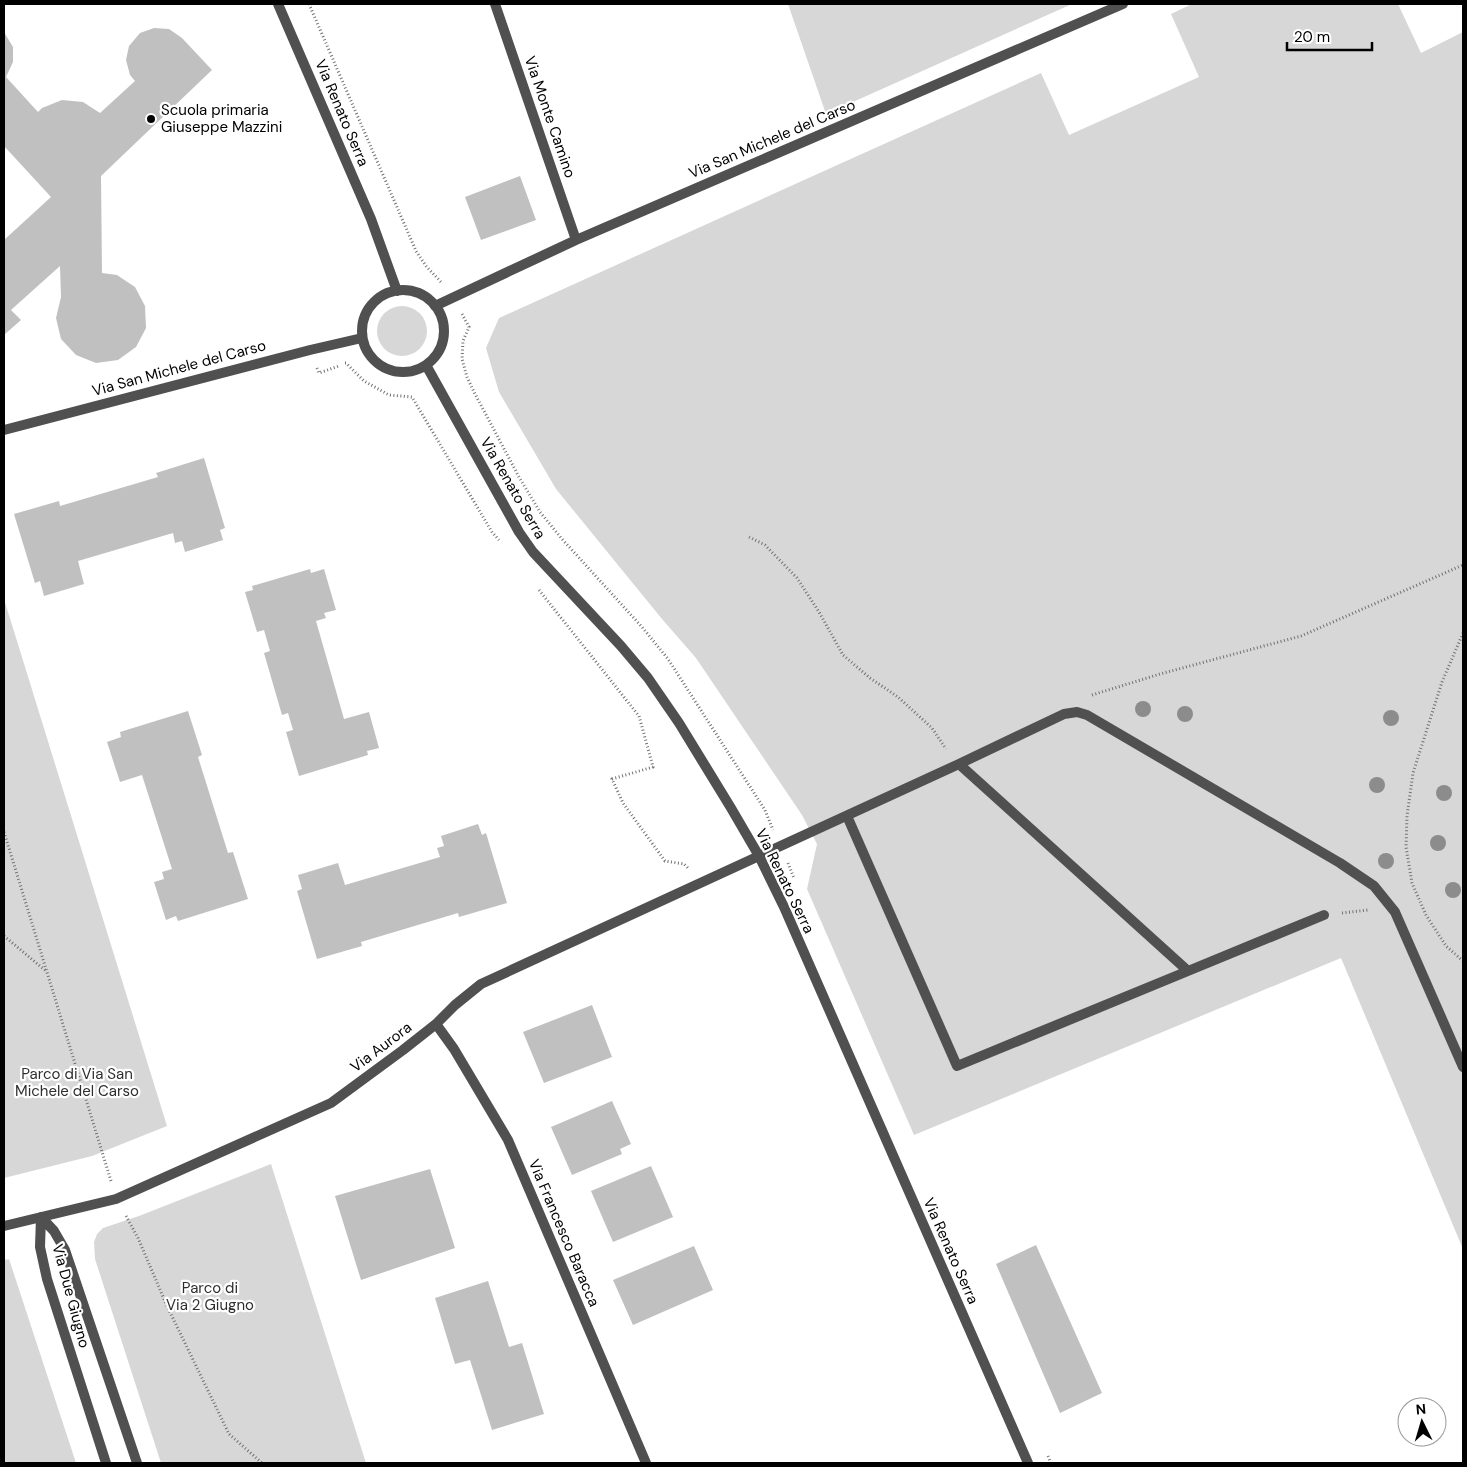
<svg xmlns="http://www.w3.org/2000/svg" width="1467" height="1467" viewBox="0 0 1467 1467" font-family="'DM Sans',sans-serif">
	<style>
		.green { fill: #d7d7d7 }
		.building { fill: #c0c0c0 }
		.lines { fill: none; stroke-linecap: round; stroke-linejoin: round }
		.path { stroke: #727272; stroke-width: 3; stroke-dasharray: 1 2.5; stroke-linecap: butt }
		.service { stroke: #505050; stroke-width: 10 }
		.minor { stroke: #505050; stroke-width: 10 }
		.tertiary { stroke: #505050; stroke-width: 10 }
		.tree { fill: #8c8c8c }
		.poi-dot { fill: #000; stroke: #fff; stroke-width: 2 }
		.labels { text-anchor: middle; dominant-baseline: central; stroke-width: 4.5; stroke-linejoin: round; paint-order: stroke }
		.poi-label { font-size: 15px; fill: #000; stroke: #fff; text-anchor: start }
		.street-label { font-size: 15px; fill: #000; stroke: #fff }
		.park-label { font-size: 15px; fill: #2e2e2e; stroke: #fff }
	</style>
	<rect width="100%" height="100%" fill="#fff"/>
	<!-- green -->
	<path class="green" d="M788 4H1072L826 114Z
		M1192 4H1398L1421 53 1463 32V1249L1341 958 914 1135 807 889 817 844 802 815 696 658 662 619 556 489 499 392 486 348 499 318 1041 73 1069 135 1199 77 1171 14Z
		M377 331a25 25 0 1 1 50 0a25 25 0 1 1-50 0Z
		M4 599 167 1126 92 1156 4 1178Z
		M271 1164 366 1463H161L95 1259 94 1242 97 1234 103 1228 139 1216Z
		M9 1259 76 1463H4V1260Z"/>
	<!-- building -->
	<path class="building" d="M154 28 169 29 182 38 212 70 101 176 102 273 117 275 135 287 145 306 146 328 136 347 118 360 96 363 76 355 61 339 56 318 61 297 60 266 11 310 21 320 4 335V240L51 197 4 146V32L13 47V62L6 77 38 112 42 108 62 100 83 102 100 113 135 81 130 75 126 60 129 46 140 33Z
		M520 176 536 220 481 240 465 197Z
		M204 458 225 528 220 530 223 540 185 552 182 541 175 543 173 533 78 561 84 584 44 596 40 581 35 583 14 514 59 501 60 506 158 477 156 473Z
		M310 569 311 573 324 569 336 610 324 613 326 618 316 621 344 719 369 712 379 748 367 751 368 755 299 776 286 732 293 730 288 713 282 715 264 653 270 651 264 630 257 632 245 592 253 590 252 586Z
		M188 711 202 755 198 757 228 853 233 852 248 899 178 921 176 916 166 920 154 882 164 879 162 872 172 869 142 775 120 782 107 742 121 737 120 732Z
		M478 824 482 835 486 833 507 903 459 917 458 913 361 942 362 946 317 959 297 891 302 889 298 875 338 863 345 885 440 857 437 848 444 846 441 836Z
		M592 1005 612 1057 544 1083 523 1032Z
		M612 1101 631 1144 620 1149 622 1154 572 1175 551 1127Z
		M651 1166 673 1217 613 1242 591 1191Z
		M430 1169 455 1248 361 1280 335 1196Z
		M1036 1245 1102 1393 1060 1413 996 1264Z
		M694 1246 713 1290 633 1325 613 1280Z
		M488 1281 509 1347 522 1343 544 1414 492 1430 470 1360 455 1364 435 1298Z"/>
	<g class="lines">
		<!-- path -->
		<path class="path" d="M309 4 416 251 426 266 441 282
			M462 314 469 327 463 341 462 359 467 377 474 392 519 477 540 512 562 539 642 627 668 659 765 810 773 830
			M345 363H346L364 381 389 395 412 397 492 532 499 540
			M317 368 319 373 339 366
			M749 537 765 545 797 578 819 612 843 655 870 678 898 697 932 728 946 749
			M539 590 639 716 653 767 612 779 623 803 665 861 684 864 688 868
			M1463 633 1442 682 1413 773 1407 816 1406 847 1412 883 1426 915 1446 946 1463 961
			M1092 695 1160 674 1301 636 1463 565
			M4 832 111 1181
			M788 863 794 878
			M1342 913 1368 910
			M4 936 46 971
			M126 1216 138 1238 167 1306 229 1434 262 1463
			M1048 1456 1051 1463"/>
		<!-- service -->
		<path class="service" d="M959 764 1064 714 1077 712 1087 715 1340 863 1374 886 1395 912 1463 1067
			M847 816 957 1066 1188 971
			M759 856 959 764 1188 971 1324 915"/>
		<!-- minor -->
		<path class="minor" d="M495 4 576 240
			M435 306 576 240 1123 4
			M4 430 310 350 362 338
			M436 1024 454 1049 508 1140 646 1463
			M41 1217 54 1231 65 1250 137 1463
			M41 1217 40 1247 47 1279 106 1463
			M4 1226 116 1199 331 1103 403 1050 436 1024 455 1005 481 984 759 856"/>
		<!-- tertiary -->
		<path class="tertiary" d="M278 4 371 219 397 291
			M362 331a41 41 0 1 1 82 0a41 41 0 1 1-82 0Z
			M426 365 519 532 533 552 621 646 648 678 679 723 731 808 759 856 784 907 1028 1463"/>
	</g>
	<!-- trees -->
	<g class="tree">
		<circle cx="1143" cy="709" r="8"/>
		<circle cx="1185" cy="714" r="8"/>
		<circle cx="1391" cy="718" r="8"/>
		<circle cx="1377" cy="785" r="8"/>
		<circle cx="1444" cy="793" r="8"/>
		<circle cx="1438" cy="843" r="8"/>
		<circle cx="1386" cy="861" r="8"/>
		<circle cx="1453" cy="890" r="8"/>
	</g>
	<!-- markers -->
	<circle class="poi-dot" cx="151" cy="119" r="5"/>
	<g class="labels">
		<!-- poi labels -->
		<g class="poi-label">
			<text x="161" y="110">Scuola primaria<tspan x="161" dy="17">Giuseppe Mazzini</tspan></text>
		</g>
		<!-- street labels -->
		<g class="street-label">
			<text transform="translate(342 113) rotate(67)">Via Renato Serra</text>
			<text transform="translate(550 117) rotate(71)">Via Monte Camino</text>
			<text transform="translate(772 139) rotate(-23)">Via San Michele del Carso</text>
			<text transform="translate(179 368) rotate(-15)">Via San Michele del Carso</text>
			<text transform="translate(513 488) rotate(60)">Via Renato Serra</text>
			<text transform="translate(785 881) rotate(64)">Via Renato Serra</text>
			<text transform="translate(381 1047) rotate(-37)">Via Aurora</text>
			<text transform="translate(564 1233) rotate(67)">Via Francesco Baracca</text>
			<text transform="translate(951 1251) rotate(66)">Via Renato Serra</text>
			<text transform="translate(71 1296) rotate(75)">Via Due Giugno</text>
		</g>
		<!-- park labels -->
		<g class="park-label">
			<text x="77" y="1074">Parco di Via San<tspan x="77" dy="17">Michele del Carso</tspan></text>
			<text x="210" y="1288">Parco di<tspan x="210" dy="17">Via 2 Giugno</tspan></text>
		</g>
	</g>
	<!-- border -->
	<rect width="1467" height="1467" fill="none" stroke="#000000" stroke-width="10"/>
	<!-- north arrow -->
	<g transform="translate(1422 1422) rotate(355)"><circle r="24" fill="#ffffff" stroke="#999999"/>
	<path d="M0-4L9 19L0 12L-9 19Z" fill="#000000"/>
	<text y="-8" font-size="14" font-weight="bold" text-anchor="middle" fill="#000000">N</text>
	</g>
	<!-- scale -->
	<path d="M1287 42v8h85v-8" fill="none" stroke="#000000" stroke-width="2.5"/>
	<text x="1294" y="42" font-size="15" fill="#000000" stroke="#ffffff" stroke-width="4" paint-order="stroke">20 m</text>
</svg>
